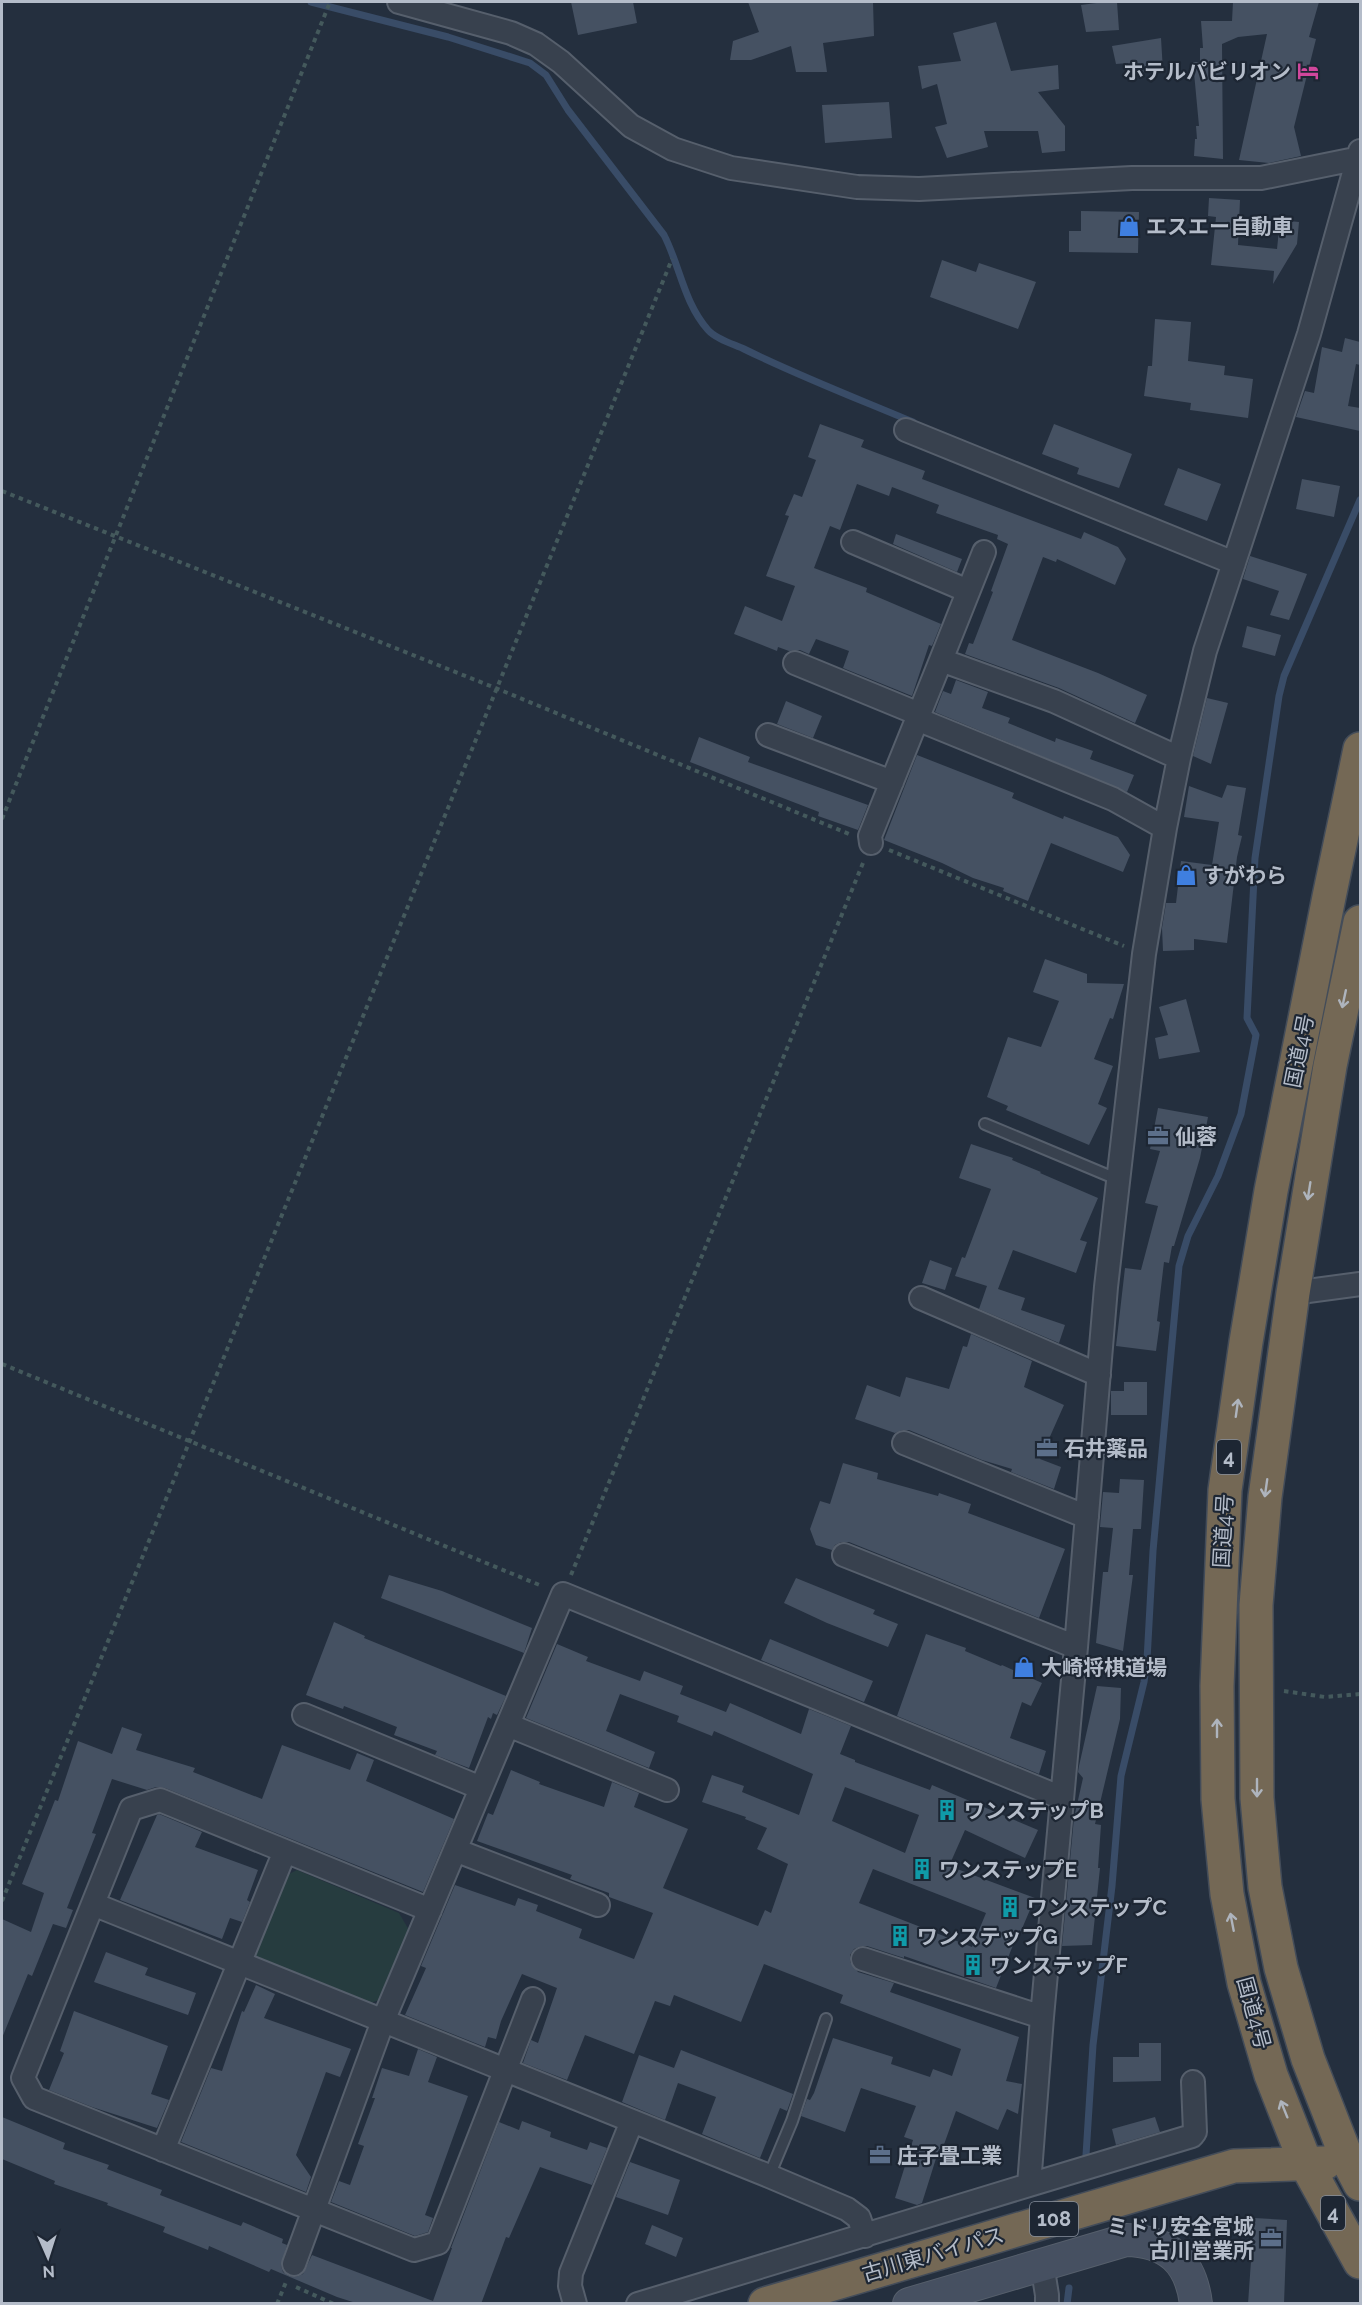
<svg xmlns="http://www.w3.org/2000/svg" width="1362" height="2305" viewBox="0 0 1362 2305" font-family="Raleway,'Noto Sans JP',sans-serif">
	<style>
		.green { fill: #263c3f }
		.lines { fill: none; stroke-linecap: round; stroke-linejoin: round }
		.stream { stroke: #394c67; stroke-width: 7 }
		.building { fill: #455162; fill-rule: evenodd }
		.lane-casing { stroke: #565f6c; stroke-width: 14 }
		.street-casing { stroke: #565f6c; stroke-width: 26 }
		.secondary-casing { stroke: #565f6c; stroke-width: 34 }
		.highway-casing { stroke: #434c59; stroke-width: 36 }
		.path { stroke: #44595c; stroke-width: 4; stroke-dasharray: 4.5 4.5; stroke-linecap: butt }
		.lane { stroke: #38414e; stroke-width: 10 }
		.street { stroke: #38414e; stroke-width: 22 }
		.secondary { stroke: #465061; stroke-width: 32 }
		.highway { stroke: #746855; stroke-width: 33 }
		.oneway { stroke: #aeb4bd }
		.labels { text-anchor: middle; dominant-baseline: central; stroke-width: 4.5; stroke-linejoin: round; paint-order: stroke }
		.shield { fill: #1d2633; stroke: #878f9c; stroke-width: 1.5 }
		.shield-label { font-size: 20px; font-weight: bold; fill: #b4bcc9 }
		.poi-label { font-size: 21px; font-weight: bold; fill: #b4bcc9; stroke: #1d2633; text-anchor: start }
		.street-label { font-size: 21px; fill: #b4bcc9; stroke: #1d2633 }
	</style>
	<rect width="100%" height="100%" fill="#242f3e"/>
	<!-- green -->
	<path class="green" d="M297 1870 399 1913 409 1930 382 1999 365 2005 262 1965 255 1954 283 1877Z"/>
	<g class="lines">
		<!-- stream -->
		<path class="stream" d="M311 2 448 37 530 63 546 75 568 110 664 235C680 266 684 303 708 330 716 339 733 344 744 349 799 376 856 398 913 422
			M1086 2155 1093 2045 1112 1886 1121 1776 1144 1682 1147 1660 1153 1551 1179 1266 1188 1236 1218 1176 1241 1114 1256 1035 1247 1018 1255 858 1279 696 1284 676 1360 500
			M1067 2304 1069 2288"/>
	</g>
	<!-- building -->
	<path class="building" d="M571 2H633L637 23 578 35Z
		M748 2H873L874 36 823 43 827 72H796L791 46 751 60H730L733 41 759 32Z
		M1104 2H1117L1119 30 1086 32 1081 5Z
		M1233 2H1319L1309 37 1316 39 1294 127 1301 156 1269 163 1239 160 1267 34 1238 37 1222 44 1223 159 1194 156 1195 139H1197L1196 126H1199L1193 62H1200V48H1203L1201 21H1232Z
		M996 22 1011 71 1058 65 1059 89 1038 92 1065 126V151L1042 153 1038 131H984L988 147 947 158 935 127 947 124 937 84 922 89 918 66 961 61 953 33Z
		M1161 38 1163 71 1127 74 1128 63 1116 64 1112 46Z
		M889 102 892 138 825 143 822 105Z
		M1209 198 1240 200 1238 245 1277 249 1280 220 1299 222 1297 244 1273 284 1274 271 1211 265 1216 217 1208 216Z
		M1081 211 1139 212 1138 253 1069 252V231H1081Z
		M942 260 976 272 979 263 1036 282 1018 329 930 297Z
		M1155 319 1191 322 1188 361 1225 366 1224 375 1253 379 1248 418 1190 410 1191 403 1144 396 1148 366H1152Z
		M1345 338 1360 342V365L1356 364 1348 406 1360 408V431L1296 417 1305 391 1314 393 1322 347 1342 352Z
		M820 424 864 440 861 447 925 471 922 479 1081 539 1084 532 1118 547 1126 559 1115 585 1057 559 1056 562 1043 557 1012 640 1098 673 1147 695 1135 723 1059 688 965 654 969 643 973 644 993 592 991 591 1008 544 997 539 998 535 936 513 939 505 892 487 889 496 857 484 840 530 830 526 814 568 867 588 866 592 941 624 932 646 929 645 912 696 843 668 849 651 816 639 809 654 800 650 789 651 778 647 777 651 734 634 745 606 782 621 795 586 766 576 789 516 785 515 794 494 802 497 816 460 808 457Z
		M1054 424 1132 454 1119 488 1077 474 1079 468 1042 454Z
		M1178 468 1221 484 1207 521 1164 505Z
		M1302 479 1340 486 1334 517 1296 509Z
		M896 534 962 559 957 572 893 544Z
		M1250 556 1307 574 1289 620 1270 615 1279 591 1243 579Z
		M1247 626 1281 635 1275 656 1242 647Z
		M956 680 988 692 982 708 1010 718 1008 723 1055 742 1056 738 1093 751 1090 759 1134 775 1127 792 935 712 943 691 951 694Z
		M1207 698 1228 703 1211 764 1193 756Z
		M786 701 822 716 813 738 777 724Z
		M699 737 750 757 748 762 868 805 858 830 818 816 819 812 690 762Z
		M917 755 1014 793 1012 798 1063 819 1064 816 1118 837 1130 855 1123 872 1051 843 1028 901 1003 891 1004 888 973 878 942 863 884 840Z
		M1227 785 1246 788 1238 835 1242 836 1237 857 1227 943 1194 939V950L1163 951 1162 928 1166 903H1176L1181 861 1212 865 1219 822 1184 817 1189 786 1222 798Z
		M1045 959 1087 974V983L1124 984 1113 1019 1110 1018 1094 1059 1113 1066 1098 1104 1107 1108 1089 1145 1006 1110 1008 1106 987 1097 1008 1037 1041 1047 1059 1001 1033 992Z
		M1186 999 1200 1052 1159 1059 1155 1038 1168 1035 1159 1007Z
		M1158 1108 1208 1117 1200 1158 1174 1246H1172L1169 1263 1164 1262 1157 1321 1160 1322 1156 1351 1116 1346 1125 1268 1141 1270 1158 1206 1145 1203 1160 1151 1150 1149Z
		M971 1144 1013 1158 1012 1160 1041 1172 1040 1173 1098 1198 1080 1240 1087 1242 1076 1273 1013 1250 998 1289 1025 1298 1021 1310 1065 1325 1059 1343 979 1309 987 1286 955 1276 962 1257 965 1258 991 1189 959 1178Z
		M930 1260 952 1268 945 1290 922 1283Z
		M971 1334 1032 1361 1024 1387 1064 1405 1040 1459 1061 1467 1054 1489 1011 1472 1012 1469 982 1460 909 1430H902L895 1433 855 1419 867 1385 900 1397 906 1377 949 1389 963 1346 967 1347Z
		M1124 1382H1147V1415H1111V1391H1124Z
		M843 1463 878 1473 877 1479 938 1496 939 1493 971 1504 968 1513 1065 1549 1039 1618 849 1542H841L835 1545 832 1550 816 1545 810 1529 820 1501 830 1504Z
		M1120 1479 1144 1480 1141 1529H1133L1129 1575H1133L1123 1651 1096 1643 1103 1572H1108L1113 1528 1100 1527 1103 1492 1119 1493Z
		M389 1575 442 1591 532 1628 524 1653 381 1598Z
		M796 1578 875 1610 873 1614 898 1624 888 1647 827 1623 784 1603Z
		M334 1622 365 1636 364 1638 506 1696 497 1715 493 1713 491 1719 488 1717 469 1768 435 1755 437 1751 394 1735 397 1727 344 1706 343 1709 306 1695Z
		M926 1634 966 1648 965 1651 1001 1666 1002 1665 1042 1683 1031 1706 1022 1702 1010 1738 1046 1751 1039 1774 897 1716Z
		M770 1639 873 1681 864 1702 761 1660Z
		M557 1644 588 1657 586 1661 640 1681 644 1671 683 1686 680 1694 726 1712 730 1703 801 1734 809 1709 851 1726 840 1754 855 1760V1762L930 1790 932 1785 1038 1830 1025 1858 965 1830 949 1866 1035 1898 1021 1931 1019 1930 996 1988 904 1956V1958L867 1946H861L854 1949 850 1955V1962L858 1972 894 1983 890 1992 1019 2037 1006 2081 1022 2084 1018 2114 1007 2109 998 2130 956 2111 942 2150 939 2149 922 2203 917 2205 895 2198 913 2140 904 2137 916 2106 861 2088 845 2132 801 2116 807 2099 810 2100 814 2093 833 2038 893 2057 891 2064 930 2077 933 2069 952 2076 961 2049 840 2003 843 1995 764 1964 741 2022 674 1995 670 2006 655 2001 634 2054 585 2035 567 2080 523 2063 531 2040 538 2043 557 1988 522 1974 501 2021 496 2039 488 2037 485 2047 405 2015 426 1968 421 1966 455 1885 515 1906 518 1898 538 1905 536 1911 582 1929 579 1938 634 1959 653 1913 609 1897V1893L570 1879 572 1875 477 1841 488 1813 493 1815 511 1770 540 1782 539 1784 604 1807 612 1782 639 1793 634 1807 688 1829 663 1888 758 1926 765 1910 771 1913 788 1864 757 1849 767 1828 745 1819 746 1817 702 1802 712 1775 744 1786 742 1792 799 1815 813 1774 714 1731 712 1736 677 1722 679 1716 620 1694 606 1731 655 1752 649 1768 526 1718ZM845 1787 919 1815 905 1853 832 1821ZM873 1869 986 1913 972 1947 859 1903Z
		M1097 1686 1121 1688 1120 1719 1095 1824 1101 1825 1098 1868H1100L1092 1945 1062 1946 1074 1818 1083 1778 1078 1772 1079 1766Z
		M122 1727 142 1734 136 1750 195 1768 193 1772 262 1799 282 1745 350 1770 357 1753 374 1760 366 1781 454 1819 423 1892 165 1788 156 1787 147 1790 112 1779 92 1833 96 1834 67 1908 73 1910 66 1928 53 1924 32 1976 28 1974 2 2038V1919L31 1932 44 1893 22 1884 55 1800 58 1801 78 1741 112 1754Z
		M159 1814 202 1832 195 1847 258 1870 247 1900 250 1902 242 1922 230 1918 222 1939 120 1900 157 1815Z
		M106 1952 148 1968 145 1975 196 1993 188 2015 94 1982Z
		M256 1985 275 1994 264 2018 351 2049 340 2077 326 2072 296 2155 311 2177 306 2192 181 2142 211 2068 222 2071 242 2011 244 2012Z
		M74 2011 168 2046 151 2094 169 2100 157 2128 92 2107 49 2090 64 2053 60 2051Z
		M1139 2043H1161V2081L1113 2082V2057H1139Z
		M418 2049 437 2057 428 2082 468 2096 425 2215 433 2218 428 2232 415 2236 331 2202 339 2181 350 2185 364 2146 358 2144 375 2098H372L382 2068 409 2076Z
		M681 2050 793 2094 787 2111 780 2108 760 2158 702 2134 716 2097 678 2083 665 2120 622 2102 639 2055 674 2068Z
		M2 2117 65 2143 63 2149 109 2165 107 2169 162 2190 160 2195 241 2226 243 2222 283 2239 282 2243 287 2245 281 2266 283 2272 289 2276 296 2277 303 2274 312 2255 433 2301 452 2248H451L499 2122 519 2130 522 2121 551 2132 550 2137 587 2150 590 2142 607 2148 592 2185 540 2167 509 2238 506 2237 481 2304H359L337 2297 271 2269 269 2272 209 2246 208 2250 163 2232 165 2227 107 2205 108 2203 54 2184 55 2181 2 2159Z
		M1155 2117 1160 2132 1116 2145 1112 2129Z
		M630 2162 680 2180 668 2215 616 2197Z
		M1254 2218 1287 2220 1284 2304H1248Z
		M652 2225 683 2238 676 2257 645 2244Z"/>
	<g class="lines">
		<defs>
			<path id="lane" d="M985 1124 1119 1180
				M769 2176 792 2121 826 2019"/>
			<path id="street" d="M399 2 511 33 536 44 561 62 631 126 673 149 731 168 857 187 919 189 1132 178H1261L1360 158
				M906 430 1234 563
				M853 542 968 591
				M941 660 984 552
				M795 663 919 714
				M917 719 1113 799 1165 828
				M768 735 892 782
				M871 843 870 836 941 660 1054 701 1179 758
				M1293 1293 1360 1284
				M921 1298 1099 1375
				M904 1443 1087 1517
				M844 1555 1076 1647
				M304 1715 481 1788
				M508 1725 667 1790
				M455 1850 598 1905
				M93 1904 769 2176 847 2209 859 2218 865 2236
				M430 1910 160 1800 131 1809 23 2078 34 2098 414 2250 438 2243 533 1999
				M863 1959 1042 2017
				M163 2150 285 1851
				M1029 2185 1192 2136 1195 2132 1193 2082
				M294 2264 383 2021 563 1594 1062 1798
				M1042 2264 1047 2295V2304
				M575 2304 570 2286 571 2273 632 2121
				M638 2304 1029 2185 1042 2017 1076 1647 1106 1287 1144 954 1165 828 1179 758 1205 651 1309 334 1360 151"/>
			<path id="secondary" d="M909 2304 1126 2240C1169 2241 1191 2262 1196 2304"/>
			<path id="highway" d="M1360 749 1329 897 1271 1191 1246 1342 1225 1490 1217 1686 1218 1799 1227 1894 1244 1983 1271 2075 1306 2164 1360 2262
				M1360 922 1330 1066 1293 1293 1265 1497 1256 1605 1257 1798 1265 1887 1281 1968 1308 2059 1348 2161 1360 2184
				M765 2304 1234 2166 1325 2163"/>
		</defs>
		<!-- lane casing -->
		<use href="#lane" class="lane-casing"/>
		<!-- street casing -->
		<use href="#street" class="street-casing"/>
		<!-- secondary casing -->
		<use href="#secondary" class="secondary-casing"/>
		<!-- highway casing -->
		<use href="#highway" class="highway-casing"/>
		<!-- path -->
		<path class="path" d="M2 491 498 689 849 834
			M2 819 330 2
			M889 850 1124 946
			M2 1364 542 1586
			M571 1575 863 863
			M1284 1691 1325 1697 1360 1694
			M2 1901 672 259
			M296 2287 334 2304
			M277 2304 286 2282"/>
		<!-- lane -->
		<use href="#lane" class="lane"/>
		<!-- street -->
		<use href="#street" class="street"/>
		<!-- secondary -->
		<use href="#secondary" class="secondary"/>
		<!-- highway -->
		<use href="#highway" class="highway"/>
	</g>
	<!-- one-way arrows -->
	<defs><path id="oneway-shaft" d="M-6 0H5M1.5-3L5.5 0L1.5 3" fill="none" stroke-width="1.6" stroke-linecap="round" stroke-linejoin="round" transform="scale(1.5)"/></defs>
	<g class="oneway">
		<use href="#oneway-shaft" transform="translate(1344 999) rotate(102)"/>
		<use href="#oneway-shaft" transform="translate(1309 1191) rotate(99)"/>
		<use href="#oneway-shaft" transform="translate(1237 1408) rotate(-82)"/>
		<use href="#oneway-shaft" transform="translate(1266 1488) rotate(98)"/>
		<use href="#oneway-shaft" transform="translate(1217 1728) rotate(-90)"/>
		<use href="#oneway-shaft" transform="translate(1257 1788) rotate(90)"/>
		<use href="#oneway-shaft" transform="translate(1232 1922) rotate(-101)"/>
		<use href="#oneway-shaft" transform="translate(1284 2109) rotate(-112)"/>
	</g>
	<!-- icons -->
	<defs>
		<symbol id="hotel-bare" viewBox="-9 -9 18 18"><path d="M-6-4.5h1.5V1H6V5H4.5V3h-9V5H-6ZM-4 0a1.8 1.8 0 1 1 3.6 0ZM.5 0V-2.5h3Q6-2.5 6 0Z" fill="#d1479c" stroke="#1d2633" stroke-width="2.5" paint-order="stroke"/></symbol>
		<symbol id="shop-bare" viewBox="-9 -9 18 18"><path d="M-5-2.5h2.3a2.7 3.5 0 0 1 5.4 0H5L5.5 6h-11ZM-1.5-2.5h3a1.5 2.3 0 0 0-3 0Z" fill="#3f7fe0" stroke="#1d2633" stroke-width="2.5" paint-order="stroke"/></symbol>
		<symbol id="office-bare" viewBox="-9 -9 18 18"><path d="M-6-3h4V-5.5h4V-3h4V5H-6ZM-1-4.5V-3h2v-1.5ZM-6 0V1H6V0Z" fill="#5c6f8a" stroke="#1d2633" stroke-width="2.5" paint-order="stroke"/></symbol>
		<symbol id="building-bare" viewBox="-9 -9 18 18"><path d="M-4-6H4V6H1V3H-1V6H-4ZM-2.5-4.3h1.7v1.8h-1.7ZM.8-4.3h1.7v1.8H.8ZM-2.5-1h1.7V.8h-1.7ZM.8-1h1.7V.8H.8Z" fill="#0f9aa8" stroke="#1d2633" stroke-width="2.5" paint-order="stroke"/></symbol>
	</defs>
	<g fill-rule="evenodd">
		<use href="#hotel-bare" x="1293" y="56" width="30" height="30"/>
		<use href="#shop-bare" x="1114" y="211" width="30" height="30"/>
		<use href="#shop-bare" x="1171" y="860" width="30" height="30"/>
		<use href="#office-bare" x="1143" y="1121" width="30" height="30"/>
		<use href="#office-bare" x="1032" y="1433" width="30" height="30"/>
		<use href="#shop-bare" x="1009" y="1652" width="30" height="30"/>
		<use href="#building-bare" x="932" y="1795" width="30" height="30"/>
		<use href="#building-bare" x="907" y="1854" width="30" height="30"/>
		<use href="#building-bare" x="995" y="1892" width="30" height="30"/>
		<use href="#building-bare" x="885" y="1921" width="30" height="30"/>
		<use href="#building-bare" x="958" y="1950" width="30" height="30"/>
		<use href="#office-bare" x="865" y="2140" width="30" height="30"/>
		<use href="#office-bare" x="1256" y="2223" width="30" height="30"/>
	</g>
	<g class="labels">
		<!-- shield labels -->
		<g class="shield">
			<rect x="1217" y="1440" width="24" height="34" rx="4.5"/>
			<rect x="1321" y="2196" width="24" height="34" rx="4.5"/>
			<rect x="1030" y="2202" width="48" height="34" rx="4.5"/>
		</g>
		<g class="shield-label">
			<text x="1229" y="1457">4</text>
			<text x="1333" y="2213">4</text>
			<text x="1054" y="2219">108</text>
		</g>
		<!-- poi labels -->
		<g class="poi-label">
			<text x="1291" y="71" text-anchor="end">ホテルパビリオン</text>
			<text x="1146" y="226">エスエー自動車</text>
			<text x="1203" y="875">すがわら</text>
			<text x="1175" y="1136">仙蓉</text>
			<text x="1064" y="1448">石井薬品</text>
			<text x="1041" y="1667">大崎将棋道場</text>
			<text x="964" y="1810">ワンステップB</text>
			<text x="939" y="1869">ワンステップE</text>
			<text x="1027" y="1907">ワンステップC</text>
			<text x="917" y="1936">ワンステップG</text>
			<text x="990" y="1965">ワンステップF</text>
			<text x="897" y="2155">庄子畳工業</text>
			<text x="1254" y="2226" text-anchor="end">ミドリ安全宮城<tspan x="1254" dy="24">古川営業所</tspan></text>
		</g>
		<!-- street labels -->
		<g class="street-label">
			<text transform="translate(1299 1051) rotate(-79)">国道4号</text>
			<text transform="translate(1223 1531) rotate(-87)">国道4号</text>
			<text transform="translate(1254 2013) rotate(75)">国道4号</text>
			<text transform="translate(933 2254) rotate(-16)">古川東バイパス</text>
		</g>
	</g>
	<!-- border -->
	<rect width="1362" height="2305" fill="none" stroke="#b4bcc9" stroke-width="6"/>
	<!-- north arrow -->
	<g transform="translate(48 2257) rotate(177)" stroke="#1d2633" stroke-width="4.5" paint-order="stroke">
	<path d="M0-4.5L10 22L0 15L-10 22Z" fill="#b4bcc9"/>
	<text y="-9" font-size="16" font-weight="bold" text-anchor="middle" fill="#b4bcc9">N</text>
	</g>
</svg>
